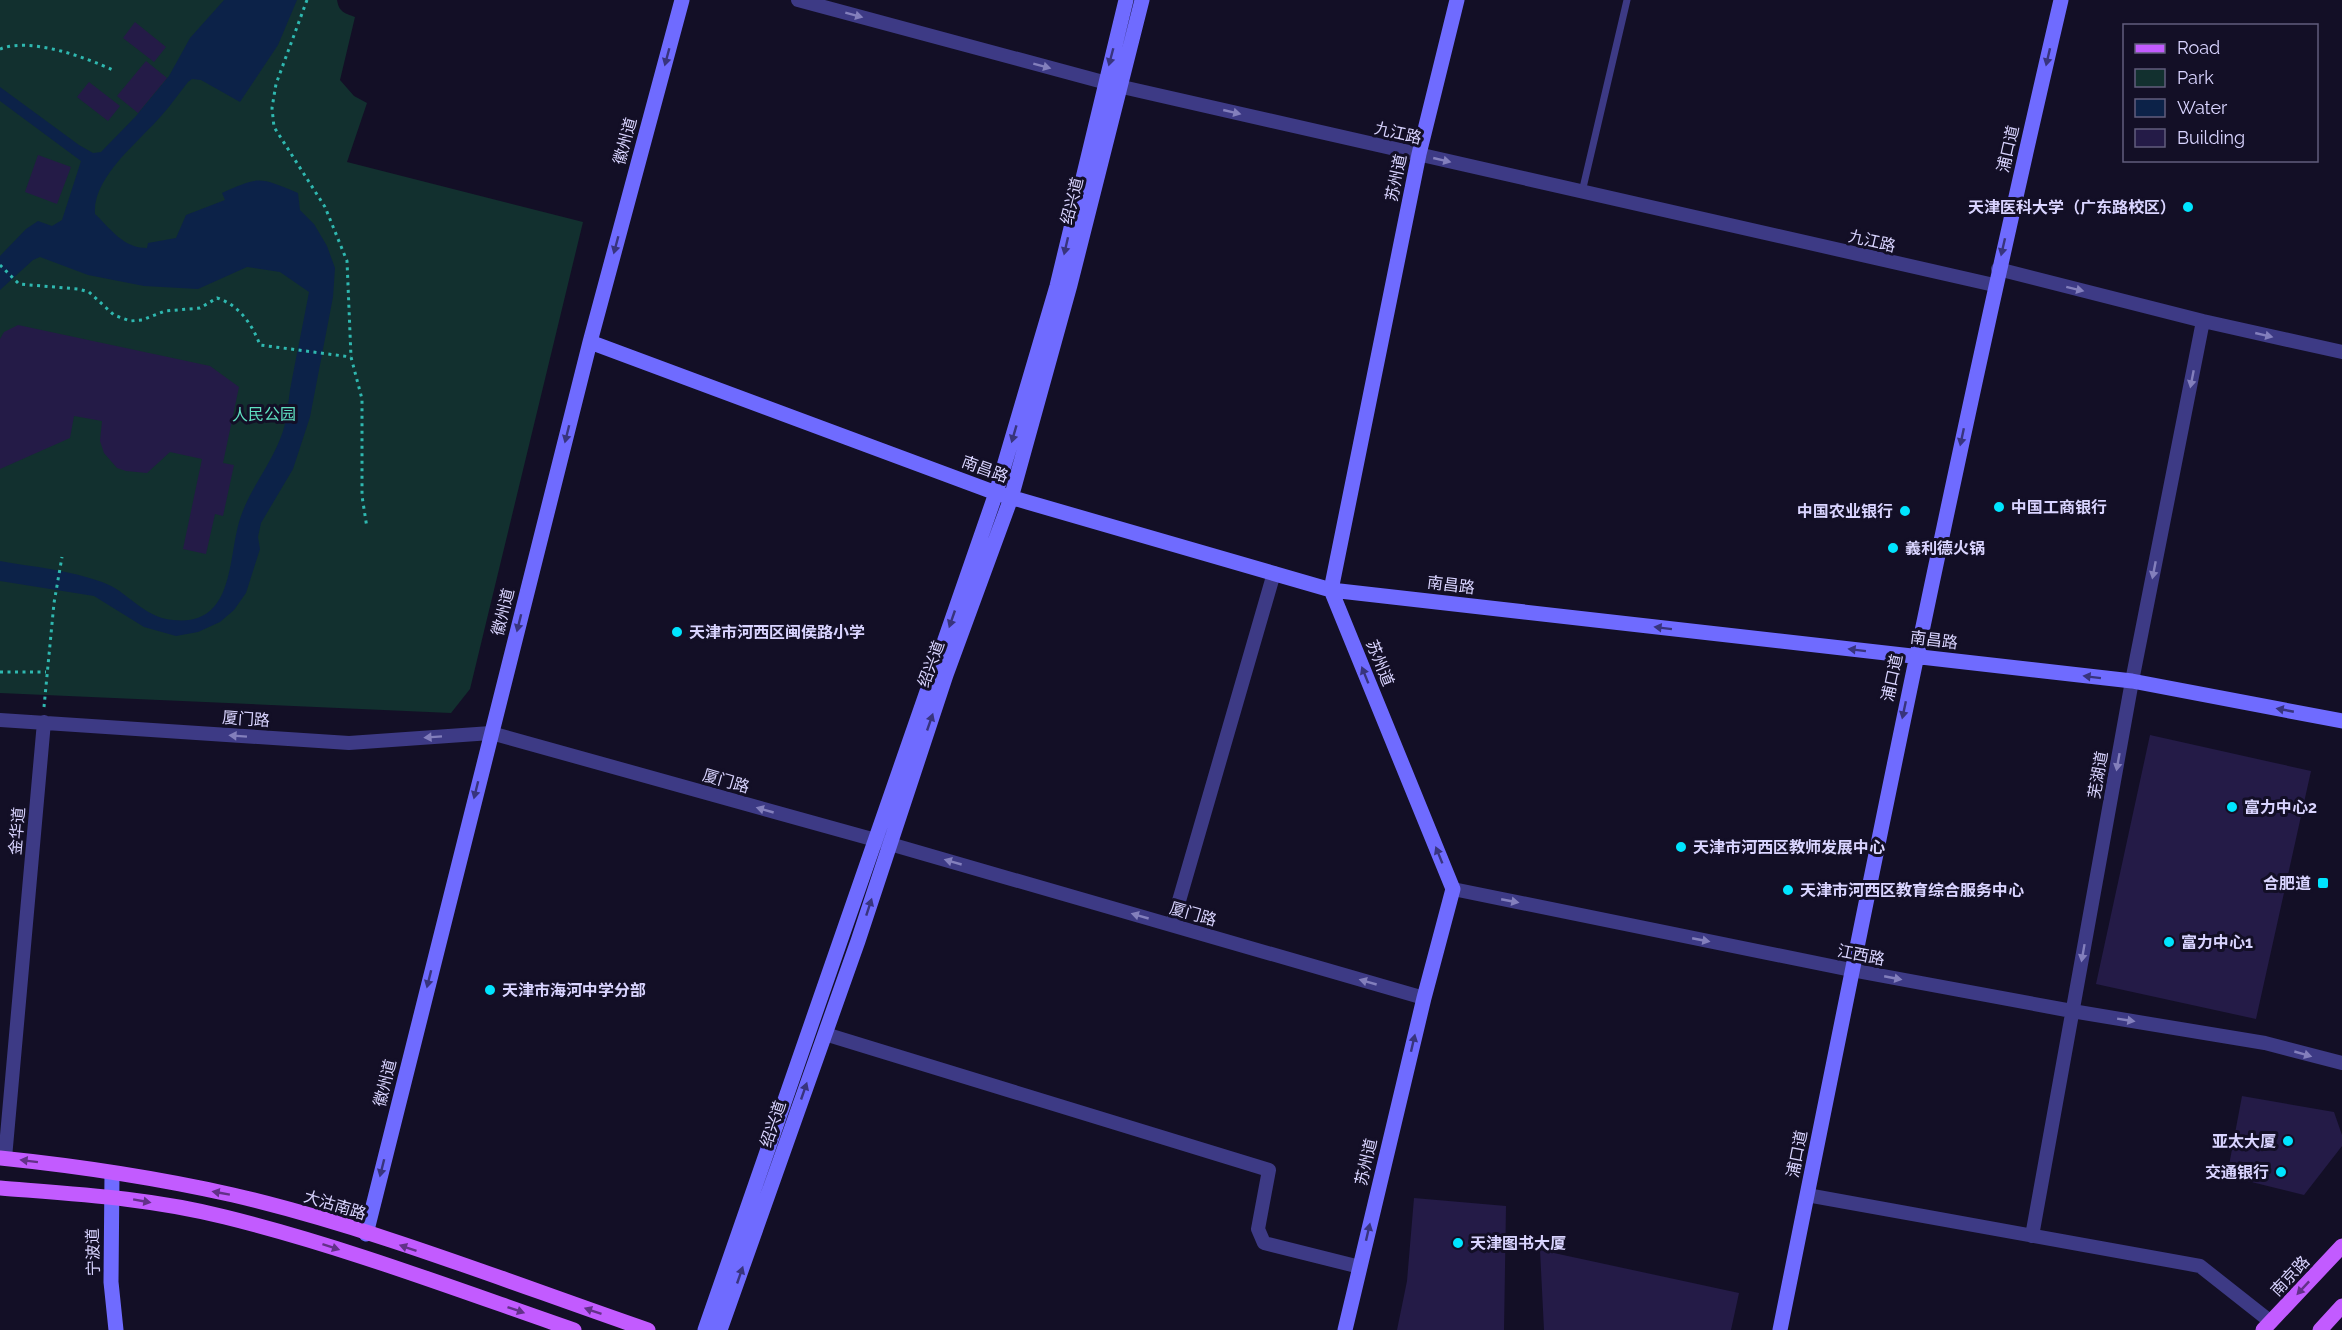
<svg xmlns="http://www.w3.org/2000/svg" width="2342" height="1330" viewBox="0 0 2342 1330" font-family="Raleway,'Noto Sans SC',sans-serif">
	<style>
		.green { fill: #12302f }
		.water { fill: #0c2248 }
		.building { fill: #241b47 }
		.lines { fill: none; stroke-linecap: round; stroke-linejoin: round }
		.path { stroke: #2fb8b0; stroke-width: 3; stroke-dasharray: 3 4.5; stroke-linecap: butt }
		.lane { stroke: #3d3a85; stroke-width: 7 }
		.street { stroke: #3d3a85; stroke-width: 14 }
		.secondary { stroke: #6f6bff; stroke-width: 15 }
		.primary { stroke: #c25bff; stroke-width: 15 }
		.oneway { fill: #837fbc }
		.oneway2 { fill: #38347d }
		.oneway3 { fill: #623188 }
		.poi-dot { fill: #00e5ff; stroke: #130f26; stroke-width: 2 }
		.labels { text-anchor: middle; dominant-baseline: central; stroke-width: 6; stroke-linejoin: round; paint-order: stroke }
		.street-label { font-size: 16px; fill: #d9d4ff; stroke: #130f26 }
		.poi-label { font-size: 16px; font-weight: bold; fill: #d9d4ff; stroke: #130f26; text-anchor: start }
		.park-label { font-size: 16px; fill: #5fe0c0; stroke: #130f26 }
	</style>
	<rect width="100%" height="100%" fill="#130f26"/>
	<!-- green -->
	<path class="green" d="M0 0H337C339 12 344 13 355 17L340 80 354 96 367 103 347 162 583 222 470 689 451 713 0 693Z"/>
	<!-- water -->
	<path class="water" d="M224 0H297L278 45 240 102 201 80 192 79 188 82C179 93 171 105 162 115 140 141 92 177 95 214 111 229 123 248 147 248L148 243 176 238 186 215 225 200 222 193C260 176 259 177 298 193L300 210 314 224 327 246 335 268 333 297 310 417 293 469 261 523 258 537 260 549 246 593 234 610 220 622 198 632 176 636 144 627 94 596 0 581V561C34 567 69 570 102 582 128 591 142 617 173 620 237 627 227 554 241 516 251 487 272 463 282 434 287 421 288 404 290 390 296 357 303 324 309 292L280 272 247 267 198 289 144 286 88 275 40 257 33 260 0 290V256L26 229 38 221 52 226 62 220 81 161 0 101V87L79 145 93 153 101 152 136 116 169 76 190 38Z"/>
	<!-- building -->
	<path class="building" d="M135 22 166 47 154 62 123 38Z
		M146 61 167 78 138 113 117 96Z
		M89 82 120 106 108 121 77 97Z
		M38 155 71 167 57 204 25 192Z
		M18 325 210 366 239 387 223 463 234 465 223 516 215 514 206 554 183 549 202 459 170 452 147 473 126 471 117 468 104 453 100 441 102 421 74 416 70 438 0 469V339L4 332Z
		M2150 735 2311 771 2256 1019 2096 984Z
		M2242 1096 2334 1112 2342 1135V1146L2304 1195 2227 1176Z
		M1414 1198 1506 1206 1504 1330H1397L1407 1281Z
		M1540 1250 1739 1293 1731 1330H1544Z"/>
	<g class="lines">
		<!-- path -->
		<path class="path" d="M307 0 276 84 272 108 274 127 325 207 347 261 351 357 362 399V496L367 528
			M0 49C30 37 85 57 113 70
			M0 265 19 284 78 289 89 292 114 315 130 321 142 320 165 311 200 308 217 298C239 305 252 324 260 345L351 357
			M0 672H46
			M44 707 54 603 62 557"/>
		<!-- lane -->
		<path class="lane" d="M1582 192 1627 0"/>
		<!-- street -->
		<path class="street" d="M798 0 1118 86 1994 285
			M1998 269 2203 321 2342 352
			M0 720 349 743 491 733 890 844 1424 998
			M1453 889 1851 970 2072 1011 2265 1043 2342 1063
			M1172 925 1274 573
			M825 1034 1269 1170 1258 1229 1264 1243 1360 1267
			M5 1158 44 722
			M1807 1195 2200 1266 2271 1322
			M2032 1236 2132 681 2203 321"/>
		<!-- secondary -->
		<path class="secondary" d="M590 342 996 493 1331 590 2132 681 2342 721
			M112 1173 111 1282 116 1330
			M366 1234 590 342 682 0
			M705 1330 996 493 1057 286 1126 0
			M720 1330 858 941 946 675 1011 498 1070 285 1142 0
			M1345 1330 1424 998 1453 889 1331 590 1419 154 1457 0
			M1780 1330C1869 885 1958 441 2061 0"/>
		<!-- primary -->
		<path class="primary" d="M0 1158C78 1166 157 1178 233 1195 374 1228 511 1283 648 1330
			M0 1188C75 1194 151 1198 225 1217 343 1246 458 1290 574 1330
			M2263 1330 2342 1246
			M2320 1330 2342 1306"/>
	</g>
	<!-- one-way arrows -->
	<defs><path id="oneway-solid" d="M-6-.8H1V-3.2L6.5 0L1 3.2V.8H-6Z" transform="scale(1.5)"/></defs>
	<g class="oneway">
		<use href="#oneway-solid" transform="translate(854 15) rotate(15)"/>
		<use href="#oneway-solid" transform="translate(1042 66) rotate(15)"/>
		<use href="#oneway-solid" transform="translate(1232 112) rotate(13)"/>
		<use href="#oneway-solid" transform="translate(1442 160) rotate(13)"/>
		<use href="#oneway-solid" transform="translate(2075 289) rotate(14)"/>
		<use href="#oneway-solid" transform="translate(2264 335) rotate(13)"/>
		<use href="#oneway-solid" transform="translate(2192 379) rotate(101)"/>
		<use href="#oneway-solid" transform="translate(2154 570) rotate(101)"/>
		<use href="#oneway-solid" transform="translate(238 736) rotate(-176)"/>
		<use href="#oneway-solid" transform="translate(433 737) rotate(176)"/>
		<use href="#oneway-solid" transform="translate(2118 762) rotate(100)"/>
		<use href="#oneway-solid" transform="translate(765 810) rotate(-164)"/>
		<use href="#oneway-solid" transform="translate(953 862) rotate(-164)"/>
		<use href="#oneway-solid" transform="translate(1510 901) rotate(11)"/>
		<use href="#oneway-solid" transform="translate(1140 916) rotate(-164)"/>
		<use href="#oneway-solid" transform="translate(1701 940) rotate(11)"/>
		<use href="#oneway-solid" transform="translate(2083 953) rotate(100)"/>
		<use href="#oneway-solid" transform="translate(1893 978) rotate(11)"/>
		<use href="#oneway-solid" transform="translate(1368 982) rotate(-164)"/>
		<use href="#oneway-solid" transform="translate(2126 1020) rotate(9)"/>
		<use href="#oneway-solid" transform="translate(2303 1054) rotate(16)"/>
	</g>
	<g class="oneway2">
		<use href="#oneway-solid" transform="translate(667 57) rotate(105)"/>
		<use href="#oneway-solid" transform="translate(1111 57) rotate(105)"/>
		<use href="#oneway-solid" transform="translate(2048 57) rotate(103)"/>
		<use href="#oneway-solid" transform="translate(616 245) rotate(105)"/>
		<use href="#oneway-solid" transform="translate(1066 246) rotate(103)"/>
		<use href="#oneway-solid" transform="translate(2003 247) rotate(103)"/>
		<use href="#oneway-solid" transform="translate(567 434) rotate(104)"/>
		<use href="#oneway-solid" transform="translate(1014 434) rotate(106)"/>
		<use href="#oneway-solid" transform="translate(1962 437) rotate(102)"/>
		<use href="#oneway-solid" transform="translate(952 619) rotate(109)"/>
		<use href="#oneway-solid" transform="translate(519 623) rotate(104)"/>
		<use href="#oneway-solid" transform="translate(1663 628) rotate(-173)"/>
		<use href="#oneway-solid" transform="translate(1857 650) rotate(-173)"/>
		<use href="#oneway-solid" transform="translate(1365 675) rotate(-112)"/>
		<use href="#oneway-solid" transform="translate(2092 677) rotate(-173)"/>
		<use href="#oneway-solid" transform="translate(1904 710) rotate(102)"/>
		<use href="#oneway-solid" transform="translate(2285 710) rotate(-169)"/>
		<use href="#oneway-solid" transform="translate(930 722) rotate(-71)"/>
		<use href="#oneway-solid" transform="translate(476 790) rotate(104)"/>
		<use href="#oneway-solid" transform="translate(1439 855) rotate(-112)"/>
		<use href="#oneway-solid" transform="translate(869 907) rotate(-72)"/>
		<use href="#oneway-solid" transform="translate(429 979) rotate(104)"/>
		<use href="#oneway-solid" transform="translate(1413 1043) rotate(-77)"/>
		<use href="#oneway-solid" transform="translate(804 1091) rotate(-71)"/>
		<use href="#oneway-solid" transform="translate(382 1168) rotate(104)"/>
		<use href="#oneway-solid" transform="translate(1368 1232) rotate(-77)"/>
		<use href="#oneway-solid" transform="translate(740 1275) rotate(-71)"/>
	</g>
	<g class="oneway3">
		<use href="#oneway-solid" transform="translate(29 1161) rotate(-173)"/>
		<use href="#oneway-solid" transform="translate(221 1193) rotate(-170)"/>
		<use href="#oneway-solid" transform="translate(142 1201) rotate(10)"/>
		<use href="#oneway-solid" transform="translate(331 1247) rotate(18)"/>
		<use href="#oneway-solid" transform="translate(408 1248) rotate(-161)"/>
		<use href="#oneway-solid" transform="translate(2303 1288) rotate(133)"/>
		<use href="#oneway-solid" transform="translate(516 1310) rotate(19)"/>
		<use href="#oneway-solid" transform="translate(593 1311) rotate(-161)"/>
	</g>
	<!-- markers -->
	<g class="poi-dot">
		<circle cx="2188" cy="207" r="6"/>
		<circle cx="1999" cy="507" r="6"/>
		<circle cx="1905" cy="511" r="6"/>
		<circle cx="1893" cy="548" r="6"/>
		<circle cx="677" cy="632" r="6"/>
		<circle cx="2232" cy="807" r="6"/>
		<circle cx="1681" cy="847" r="6"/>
		<rect x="2317" y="877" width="12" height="12" rx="3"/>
		<circle cx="1788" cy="890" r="6"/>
		<circle cx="2169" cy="942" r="6"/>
		<circle cx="490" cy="990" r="6"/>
		<circle cx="2288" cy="1141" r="6"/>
		<circle cx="2281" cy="1172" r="6"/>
		<circle cx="1458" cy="1243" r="6"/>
	</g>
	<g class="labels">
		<!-- street labels -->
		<g class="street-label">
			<text transform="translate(1398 133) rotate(13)">九江路</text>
			<text transform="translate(625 141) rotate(-75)">徽州道</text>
			<text transform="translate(2008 149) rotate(-77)">浦口道</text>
			<text transform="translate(1396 178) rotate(-78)">苏州道</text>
			<text transform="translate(1072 201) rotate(-76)">绍兴道</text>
			<text transform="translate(1872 241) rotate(13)">九江路</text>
			<text transform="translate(985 469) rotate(20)">南昌路</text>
			<text transform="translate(1451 585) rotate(7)">南昌路</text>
			<text transform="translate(503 612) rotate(-76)">徽州道</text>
			<text transform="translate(1934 640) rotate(7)">南昌路</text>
			<text transform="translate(1380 663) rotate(68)">苏州道</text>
			<text transform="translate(931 664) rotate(-70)">绍兴道</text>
			<text transform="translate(1892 678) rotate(-78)">浦口道</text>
			<text transform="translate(246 719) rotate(4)">厦门路</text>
			<text transform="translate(2098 775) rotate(-80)">芜湖道</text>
			<text transform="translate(726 781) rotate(16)">厦门路</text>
			<text transform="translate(17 831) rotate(-85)">金华道</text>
			<text transform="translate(1193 914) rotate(16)">厦门路</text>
			<text transform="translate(1861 955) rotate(11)">江西路</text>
			<text transform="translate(385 1083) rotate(-76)">徽州道</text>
			<text transform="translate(773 1124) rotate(-71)">绍兴道</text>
			<text transform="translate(1797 1154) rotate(-79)">浦口道</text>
			<text transform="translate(1366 1162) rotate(-77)">苏州道</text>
			<text transform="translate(335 1205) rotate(17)">大沽南路</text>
			<text transform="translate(93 1252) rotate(-91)">宁波道</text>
			<text transform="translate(2290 1276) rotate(-47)">南京路</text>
		</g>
		<!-- poi labels -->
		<g class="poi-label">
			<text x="2176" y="207" text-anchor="end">天津医科大学（广东路校区）</text>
			<text x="2011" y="507">中国工商银行</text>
			<text x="1893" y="511" text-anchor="end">中国农业银行</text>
			<text x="1905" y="548">義利德火锅</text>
			<text x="689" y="632">天津市河西区闽侯路小学</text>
			<text x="2244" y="807">富力中心2</text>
			<text x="1693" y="847">天津市河西区教师发展中心</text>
			<text x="2311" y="883" text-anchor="end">合肥道</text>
			<text x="1800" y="890">天津市河西区教育综合服务中心</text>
			<text x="2181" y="942">富力中心1</text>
			<text x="502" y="990">天津市海河中学分部</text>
			<text x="2276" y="1141" text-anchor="end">亚太大厦</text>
			<text x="2269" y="1172" text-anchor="end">交通银行</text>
			<text x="1470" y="1243">天津图书大厦</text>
		</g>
		<!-- park labels -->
		<g class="park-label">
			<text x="264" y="414">人民公园</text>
		</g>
	</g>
	<!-- legend -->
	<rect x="2123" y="24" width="195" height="138" fill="#130f26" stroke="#625e7d" stroke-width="1.5"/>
	<rect x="2135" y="44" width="30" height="9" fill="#c25bff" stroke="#625e7d" stroke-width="1.5"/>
	<text x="2177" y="54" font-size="18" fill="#d9d4ff">Road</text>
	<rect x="2135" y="69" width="30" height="18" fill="#12302f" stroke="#625e7d" stroke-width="1.5"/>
	<text x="2177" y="84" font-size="18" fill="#d9d4ff">Park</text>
	<rect x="2135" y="99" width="30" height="18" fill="#0c2248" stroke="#625e7d" stroke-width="1.5"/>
	<text x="2177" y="114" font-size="18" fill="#d9d4ff">Water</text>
	<rect x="2135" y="129" width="30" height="18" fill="#241b47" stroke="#625e7d" stroke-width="1.5"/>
	<text x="2177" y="144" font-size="18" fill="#d9d4ff">Building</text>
</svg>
